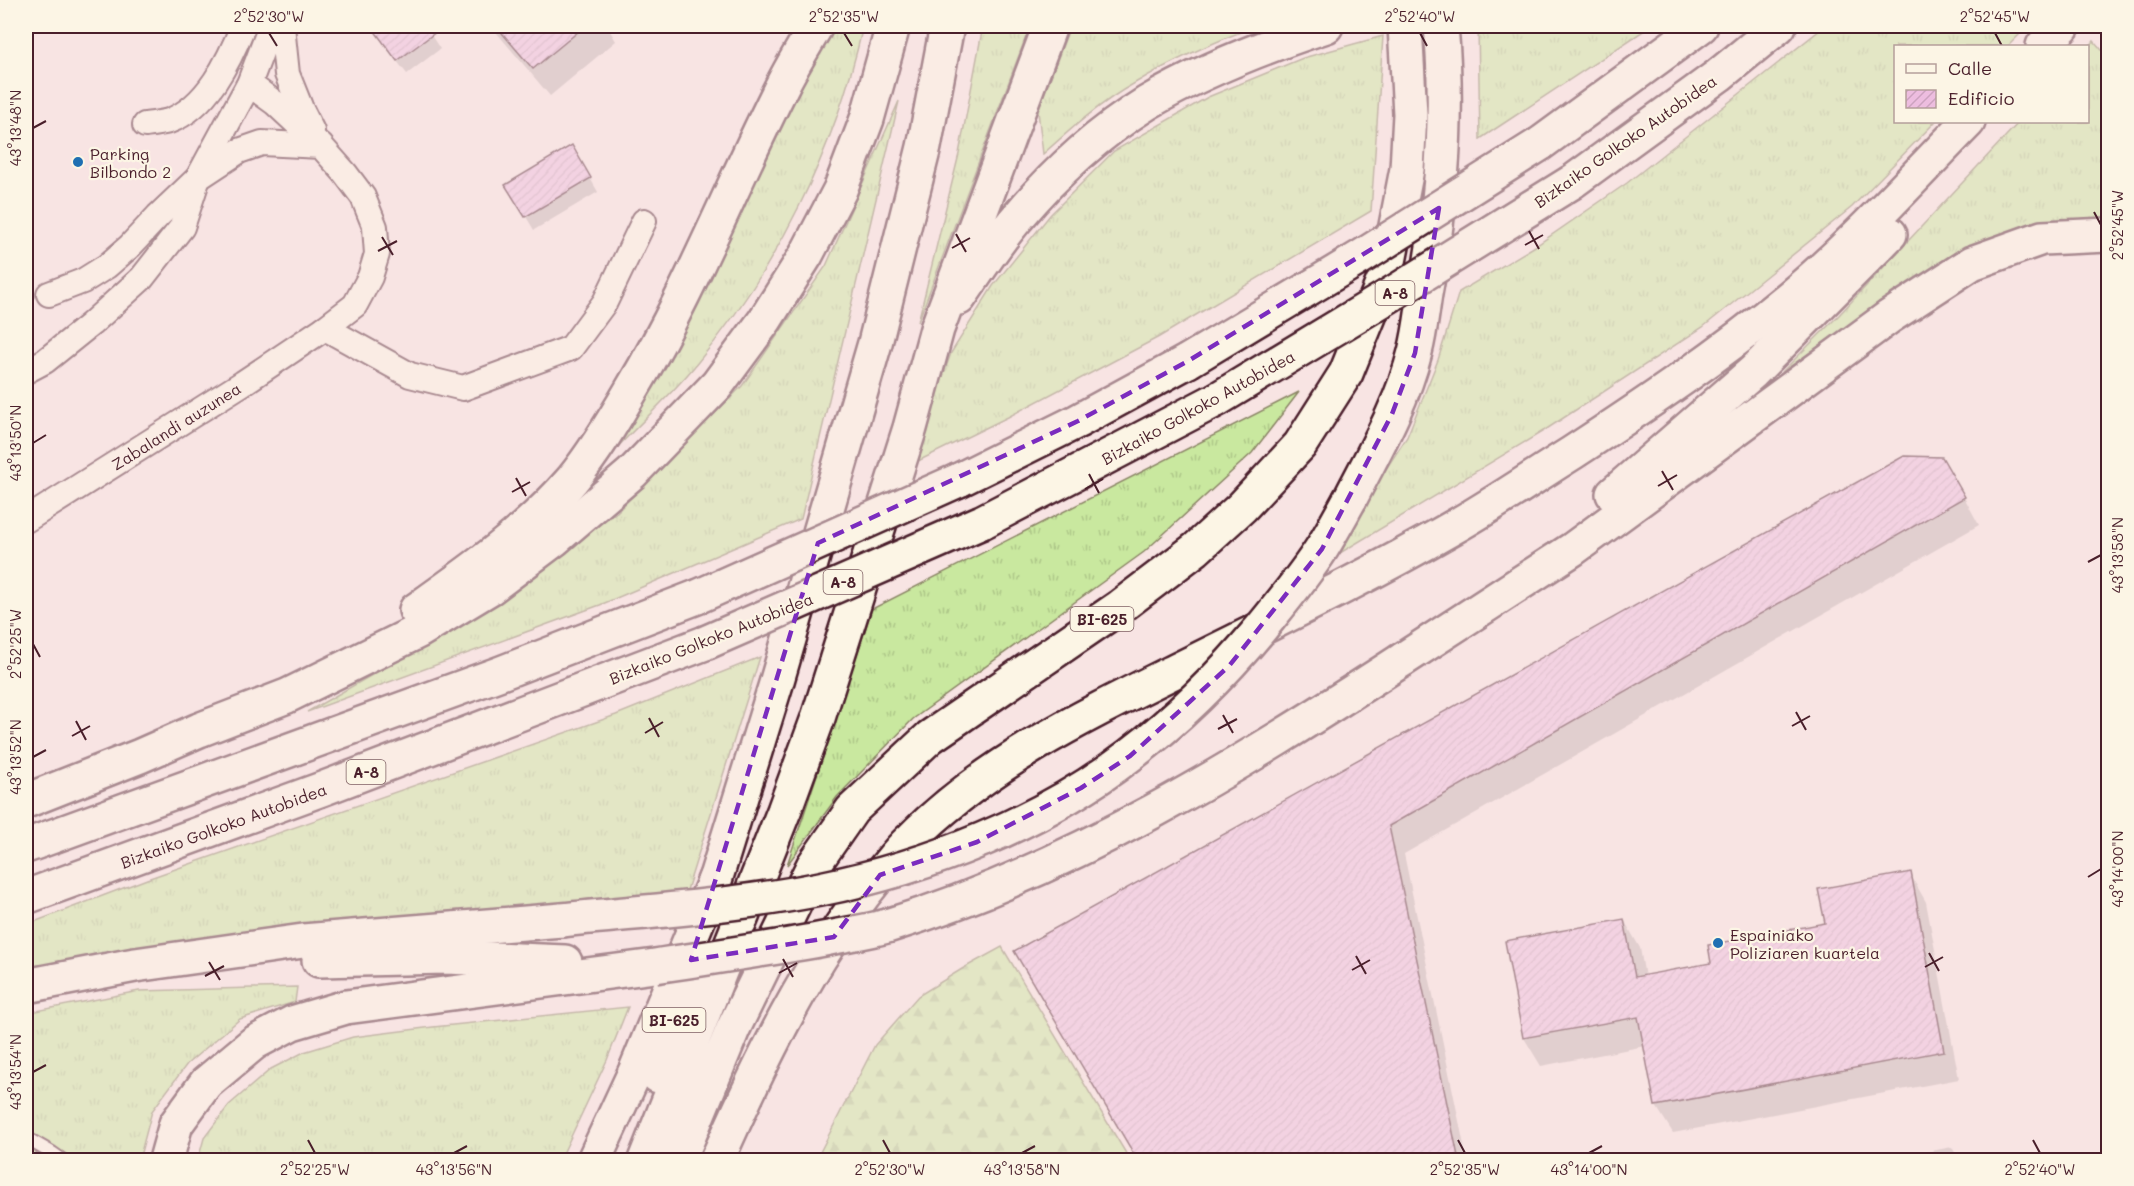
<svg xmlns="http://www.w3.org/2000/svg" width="2134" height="1186" viewBox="0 0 2134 1186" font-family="Mali,sans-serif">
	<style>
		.grass { fill: url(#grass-tufts); stroke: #8a8465; stroke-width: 1.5 }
		.forest { fill: url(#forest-firs); stroke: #8a8465; stroke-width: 1.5 }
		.shadow { fill: #0003 }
		.building { fill: url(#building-hatch); stroke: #4a1f2b; stroke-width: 1.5 }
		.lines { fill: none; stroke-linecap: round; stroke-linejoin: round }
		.lane-casing { stroke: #4a1f2b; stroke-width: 16 }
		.street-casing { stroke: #4a1f2b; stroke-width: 28 }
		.primary-casing { stroke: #4a1f2b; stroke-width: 38 }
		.highway-casing { stroke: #4a1f2b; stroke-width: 38 }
		.lane { stroke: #fcf5e5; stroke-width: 12 }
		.street { stroke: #fcf5e5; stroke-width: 24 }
		.primary { stroke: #fcf5e5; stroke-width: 33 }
		.highway { stroke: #fcf5e5; stroke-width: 33 }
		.highway-bridge-casing { stroke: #4a1f2b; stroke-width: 38; stroke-linecap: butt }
		.highway-bridge { stroke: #fcf5e5; stroke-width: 33 }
		.marked { fill: none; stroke: #7b2cbf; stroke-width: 4.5; stroke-dasharray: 12 8; stroke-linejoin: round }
		.ticks { fill: none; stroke: #4a1f2b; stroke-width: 2 }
		.poi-dot { fill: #1f6fb2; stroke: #fcf5e5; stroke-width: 2 }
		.labels { text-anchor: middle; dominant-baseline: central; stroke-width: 4.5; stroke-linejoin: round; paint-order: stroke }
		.shield { fill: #fcf5e5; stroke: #7f5f63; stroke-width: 1.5 }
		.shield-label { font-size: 15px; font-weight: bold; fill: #4a1f2b }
		.street-label { font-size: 16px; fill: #4a1f2b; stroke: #fcf5e5 }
		.poi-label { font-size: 16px; fill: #4a1f2b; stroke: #fcf5e5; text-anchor: start }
		.neatline { fill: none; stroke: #4a1f2b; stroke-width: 2 }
		.ticks-label { font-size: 15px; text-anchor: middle; fill: #4a1f2b }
	</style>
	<defs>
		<pattern id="grass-tufts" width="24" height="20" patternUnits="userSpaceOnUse" patternTransform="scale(1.5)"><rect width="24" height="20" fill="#c9e89f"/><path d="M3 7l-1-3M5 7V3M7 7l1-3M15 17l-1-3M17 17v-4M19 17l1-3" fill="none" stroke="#aec789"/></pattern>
		<pattern id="forest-firs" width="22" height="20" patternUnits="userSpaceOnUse" patternTransform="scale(1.5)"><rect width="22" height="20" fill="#c9e89f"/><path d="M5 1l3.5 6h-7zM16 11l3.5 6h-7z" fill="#aec789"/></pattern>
		<pattern id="building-hatch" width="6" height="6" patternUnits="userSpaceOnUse" patternTransform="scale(1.5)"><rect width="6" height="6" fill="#edbddf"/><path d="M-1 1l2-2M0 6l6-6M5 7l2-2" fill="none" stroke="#cda2c0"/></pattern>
	</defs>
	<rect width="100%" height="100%" fill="#f8e4e3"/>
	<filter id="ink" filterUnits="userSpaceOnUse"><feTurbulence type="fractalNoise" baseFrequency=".0167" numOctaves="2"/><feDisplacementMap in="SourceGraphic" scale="12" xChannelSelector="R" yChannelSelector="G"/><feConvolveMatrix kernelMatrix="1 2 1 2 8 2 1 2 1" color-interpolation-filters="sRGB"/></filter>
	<g filter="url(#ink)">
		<!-- grass -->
		<path class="grass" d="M835 26H863C835 150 777 269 694 367 669 397 639 424 612 453 648 394 682 335 712 274 752 191 784 103 835 26Z
			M983 26H1030L918 322 959 154Z
			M1070 26H1256C1214 42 1173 60 1135 83 1101 102 1072 128 1043 154L1038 111Z
			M1478 26H1651L1480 139Z
			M1825 26H2028L2008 46H1896V122H1935L1852 207 1703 327 1545 430 1325 562 1407 437 1438 360 1459 292 1537 245 1627 183Z
			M1383 36 1371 211 1159 337 1008 417 912 464 951 353 993 286 1050 215 1114 151 1208 97 1303 58Z
			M2094 41 2108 57V220L2088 219 2021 228 1963 250 1870 310 1782 372 1839 315 2019 122H2088V48Z
			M899 101 801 519 600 605 307 712 463 623 617 512 742 386 826 266Z
			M1299 392 1252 453 1144 552 913 719 837 797 787 865 872 609Z
			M760 657 687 890 26 973V925L147 879 616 715Z
			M297 987 295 1002 240 1019 187 1064 152 1111 139 1160H26V1013L139 991Z
			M628 1007 607 1060 560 1160H198L204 1138 229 1105 271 1069 304 1052 353 1037 433 1027Z"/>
		<!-- forest -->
		<path class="forest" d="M1002 947 1130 1160H816L875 1045 918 996 962 969Z"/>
		<!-- shadow -->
		<path class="shadow" d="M375 26H425L440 49 407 74 386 47 378 33 380 31Z
			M491 26H607L616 41 550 96Z
			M572 147 598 192 534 230 507 185Z
			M1958 486 1979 525 1404 854 1467 1160H1139L1016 951Z
			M1910 874 1926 902 1959 1079 1673 1133 1656 1106 1645 1046 1541 1066 1524 1038 1507 943 1624 920 1640 948 1645 977 1713 965 1827 924Z
			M1952 1147 1959 1160H1885Z"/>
		<!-- building -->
		<path class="building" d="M371 26H444L397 61Z
			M496 26H585L533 69Z
			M572 145 591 178 525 217 505 185Z
			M1904 456 1942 457 1965 497 1389 826 1459 1161H1138L1014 951Z
			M1911 872 1944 1051 1655 1106 1638 1017 1523 1038 1505 941 1624 919 1635 977 1711 963 1708 945 1825 923 1818 889Z"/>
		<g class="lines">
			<defs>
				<path id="lane" d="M26 1138 52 1153 62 1160"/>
				<g id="street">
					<path d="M282 26 287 74 301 109 312 131"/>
					<path d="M145 125C153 124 162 123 169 121 207 107 229 61 243 26"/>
					<path d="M49 294 83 281 107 266 130 246 158 216 198 178 239 151 262 143 321 146"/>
					<path d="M325 328 410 375 463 388 571 348 605 302 644 221"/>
					<path d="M26 371 45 361 91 324 142 278 182 227 198 178 249 84 271 26"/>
					<path id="s1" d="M26 520 243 383 325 328 355 305 370 277 377 254 375 227 363 197 345 173 321 146 275 103 249 84"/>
				</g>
				<path id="primary" d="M959 298C978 271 996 242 1018 217 1054 174 1099 133 1147 103 1203 70 1265 46 1326 26
					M707 906 776 684 875 343 924 147 947 26
					M658 1076 685 981
					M645 1160 784 811 818 718 910 428 937 329 1050 26
					M679 1160 733 1029 813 866 852 810 930 737 1121 606 1196 549 1242 507 1300 445 1346 373 1387 272 1407 169 1410 114 1405 26"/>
				<g id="highway">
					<path d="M2043 46 2063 26"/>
					<path d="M1540 144 1701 26"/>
					<path d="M1572 182 1719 75 1779 26"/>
					<path d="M959 480 1078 421 1188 361"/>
					<path d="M1613 494 1753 372 1890 234"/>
					<path d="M1350 499C1374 452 1402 404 1415 352 1420 333 1422 313 1425 294 1442 205 1449 115 1441 26"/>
					<path d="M982 522 1216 400"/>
					<path d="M416 610C471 571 528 531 572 480 595 452 614 420 632 389 691 291 731 186 783 84 793 64 805 45 816 26"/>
					<path d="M1402 660 1573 549 1889 317 1972 263 2042 238 2108 235"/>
					<path d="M26 801 140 756 199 730 287 696 419 631 490 588 555 539 632 473 717 385 765 320 806 255 840 190 867 119 893 26"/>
					<path d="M26 846 501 673 697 597"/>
					<path id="s2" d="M26 897 322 789 705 643"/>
					<path d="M319 960 446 957 565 962"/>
					<path d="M26 986 135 965 303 941 562 920"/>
					<path d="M166 1160 176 1124 206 1083 254 1043 292 1023 346 1007 655 966"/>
					<path d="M594 1160 635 1072 715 879"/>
					<path d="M717 1160C761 1061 808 962 877 878 888 865 898 851 910 840 985 764 1082 717 1177 670 1269 624 1362 580 1452 528 1493 505 1532 478 1572 453 1647 404 1721 354 1790 297 1854 244 1910 181 1968 122"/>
				</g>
			</defs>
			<!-- lane casing -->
			<use href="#lane" class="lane-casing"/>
			<!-- street casing -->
			<use href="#street" class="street-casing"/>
			<!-- primary casing -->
			<use href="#primary" class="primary-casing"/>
			<!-- highway casing -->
			<use href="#highway" class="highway-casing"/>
			<!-- lane -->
			<use href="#lane" class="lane"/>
			<!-- street -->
			<use href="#street" class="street"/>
			<!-- primary -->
			<use href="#primary" class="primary"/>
			<!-- highway -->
			<use href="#highway" class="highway"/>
			<defs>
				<path id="highway-bridge" d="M1188 361 1361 257 1540 144
					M1216 400 1382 300 1572 182
					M697 597 959 480
					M705 643 982 522
					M562 920C648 911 736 906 820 889 929 867 1042 823 1130 755 1179 718 1223 674 1262 627 1283 601 1304 576 1322 548 1332 532 1341 515 1350 499
					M655 966C713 957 771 949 829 938 848 934 869 931 887 926 1073 869 1240 765 1402 660"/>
			</defs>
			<!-- highway-bridge casing -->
			<use href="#highway-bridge" class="highway-bridge-casing"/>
			<!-- highway-bridge -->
			<use href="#highway-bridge" class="highway-bridge"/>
		</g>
	</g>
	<!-- marked area -->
	<path d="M0 0H2134V1186H0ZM1439 208 1415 353 1392 414 1322 549 1229 666 1130 756 1081 788 977 842 880 875 834 937 691 960 818 543 1078 421 1188 361Z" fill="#f8e4e3" fill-opacity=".55" fill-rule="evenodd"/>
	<path class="marked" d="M1439 208 1415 353 1392 414 1322 549 1229 666 1130 756 1081 788 977 842 880 875 834 937 691 960 818 543 1078 421 1188 361Z"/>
	<!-- ticks -->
	<path class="ticks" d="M269 33 277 46M844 33 852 46M1420 33 1427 46M1995 33 2002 46M33 128 46 121M2094 212 2101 225M1529 231 1539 249M956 234 966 252M382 237 393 255M1525 245 1543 235M952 248 970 238M378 251 397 241M33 443 46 435M1662 471 1673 490M1089 474 1099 493M516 478 526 496M1658 486 1677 475M1085 489 1103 479M512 492 530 482M2088 562 2101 555M33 644 40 657M1796 712 1806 730M1223 715 1233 733M649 718 659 737M76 721 86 740M1792 726 1810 716M1218 729 1237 719M645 733 663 722M72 736 90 726M33 757 46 750M2088 877 2101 869M1929 953 1939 971M1356 956 1366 974M783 959 793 977M209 962 220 980M1925 967 1943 957M1352 970 1370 960M779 973 797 963M205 976 224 966M33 1072 46 1065M308 1140 315 1153M883 1140 890 1153M1458 1140 1465 1153M2033 1140 2040 1153M454 1153 467 1146M1022 1153 1035 1146M1589 1153 1602 1146"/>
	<!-- markers -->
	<g class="poi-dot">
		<circle cx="78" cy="162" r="6"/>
		<circle cx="1718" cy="943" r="6"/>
	</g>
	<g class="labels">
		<!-- shield labels -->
		<g class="shield">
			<rect x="1375.5" y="281" width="39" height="24" rx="4.5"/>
			<rect x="823.5" y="570" width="39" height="24" rx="4.5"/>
			<rect x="1070.5" y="607" width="63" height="24" rx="4.5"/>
			<rect x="346.5" y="760" width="39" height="24" rx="4.5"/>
			<rect x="642.5" y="1008" width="63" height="24" rx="4.5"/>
		</g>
		<g class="shield-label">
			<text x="1395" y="293">A-8</text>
			<text x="843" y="582">A-8</text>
			<text x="1102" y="619">BI-625</text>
			<text x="366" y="772">A-8</text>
			<text x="674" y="1020">BI-625</text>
		</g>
		<!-- street labels -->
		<g class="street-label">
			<text transform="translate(1625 141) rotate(-35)">Bizkaiko Golkoko Autobidea</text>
			<text transform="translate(1198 407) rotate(-29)">Bizkaiko Golkoko Autobidea</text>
			<text stroke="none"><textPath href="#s1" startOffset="177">Zabalandi auzunea</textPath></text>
			<text transform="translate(711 638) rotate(-22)">Bizkaiko Golkoko Autobidea</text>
			<text stroke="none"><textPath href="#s2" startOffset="210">Bizkaiko Golkoko Autobidea</textPath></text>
		</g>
		<!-- poi labels -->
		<g class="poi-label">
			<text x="90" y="153">Parking<tspan x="90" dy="18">Bilbondo 2</tspan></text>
			<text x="1730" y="934">Espainiako<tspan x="1730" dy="18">Poliziaren kuartela</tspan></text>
		</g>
	</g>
	<!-- margin -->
	<rect width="2134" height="1186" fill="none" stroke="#fcf5e5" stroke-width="66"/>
	<!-- legend -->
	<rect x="1894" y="45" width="195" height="78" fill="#fcf5e5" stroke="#b59f9b" stroke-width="1.5"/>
	<rect x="1906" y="64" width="30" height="9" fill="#fcf5e5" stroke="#b59f9b" stroke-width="1.5"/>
	<text x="1948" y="75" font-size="18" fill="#4a1f2b">Calle</text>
	<rect x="1906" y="90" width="30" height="18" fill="url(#building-hatch)" stroke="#b59f9b" stroke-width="1.5"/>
	<text x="1948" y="105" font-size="18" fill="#4a1f2b">Edificio</text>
	<rect x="33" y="33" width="2068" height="1120" class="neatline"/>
	<g class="ticks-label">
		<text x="269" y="22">2°52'30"W</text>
		<text x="844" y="22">2°52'35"W</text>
		<text x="1420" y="22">2°52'40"W</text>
		<text x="1995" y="22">2°52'45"W</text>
		<text transform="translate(16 128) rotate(-90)" y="5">43°13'48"N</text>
		<text transform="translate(2118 225) rotate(-90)" y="5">2°52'45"W</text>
		<text transform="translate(16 443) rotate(-90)" y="5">43°13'50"N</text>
		<text transform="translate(2118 555) rotate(-90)" y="5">43°13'58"N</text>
		<text transform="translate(16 644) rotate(-90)" y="5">2°52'25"W</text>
		<text transform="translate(16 757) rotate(-90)" y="5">43°13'52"N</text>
		<text transform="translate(2118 869) rotate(-90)" y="5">43°14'00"N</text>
		<text transform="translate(16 1072) rotate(-90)" y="5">43°13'54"N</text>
		<text x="315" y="1175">2°52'25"W</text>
		<text x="454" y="1175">43°13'56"N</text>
		<text x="890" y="1175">2°52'30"W</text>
		<text x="1022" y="1175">43°13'58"N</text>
		<text x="1465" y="1175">2°52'35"W</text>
		<text x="1589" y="1175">43°14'00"N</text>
		<text x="2040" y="1175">2°52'40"W</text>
	</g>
</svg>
